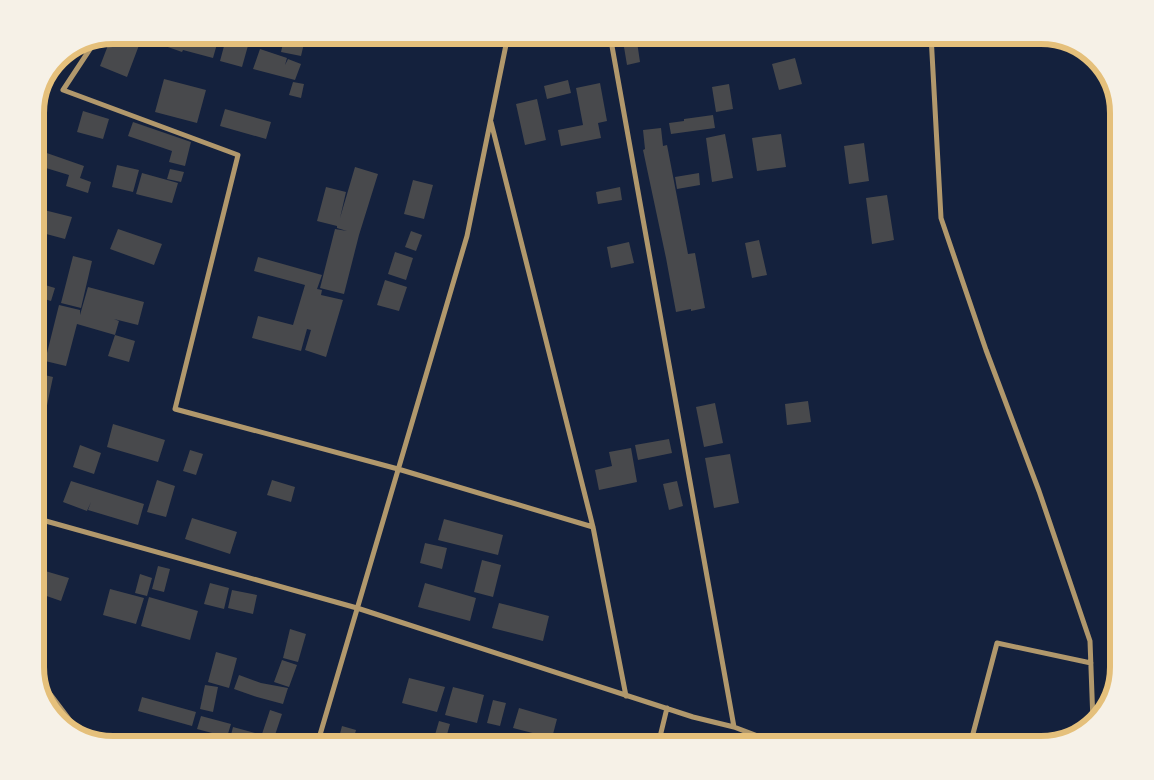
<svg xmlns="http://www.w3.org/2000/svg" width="1154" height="780" viewBox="0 0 1154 780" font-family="Roboto,sans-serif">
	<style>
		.building { fill: #48494c }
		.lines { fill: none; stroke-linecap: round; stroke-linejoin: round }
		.minor { stroke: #b1986c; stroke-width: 5 }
		.rim { fill: none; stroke: #e5c07b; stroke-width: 6 }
	</style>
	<rect width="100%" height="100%" fill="#14213d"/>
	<!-- building -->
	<path class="building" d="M112 35H127L141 40 127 77 100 66Z
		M169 35H189V36L217 44 213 58 183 50 182 52 165 46Z
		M227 35H251L242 67 220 61Z
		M285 35H306L301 56 281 52Z
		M622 35H636L640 62 627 65Z
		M260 49 287 58 285 65 288 59 301 64 295 80 253 69Z
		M795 58 802 84 779 90 772 64Z
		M164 79 206 90 197 123 155 112Z
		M568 80 571 93 547 99 544 86Z
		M293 82 304 84 301 98 289 95Z
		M600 83 607 121 598 123 601 138 561 146 558 130 583 125 576 88Z
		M729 84 733 109 716 112 712 87Z
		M537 99 546 140 525 145 516 104Z
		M225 109 271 122 266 139 220 126Z
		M83 111 109 119 103 139 77 132Z
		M713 115 715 128 671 134 669 123 684 121V119Z
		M133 122 191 142 185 166 169 162 172 151 128 136Z
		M661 128 663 146 667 145 688 254 695 253 705 308 691 311V309L676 312 666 258 643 150 645 149 643 130Z
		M725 134 733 178 712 182 706 138Z
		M781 134 786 167 757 171 752 138Z
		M864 143 869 181 849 184 844 146Z
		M41 151 84 166 80 178 91 182 88 193 66 186 69 175 36 165Z
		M117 165 139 170 133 192 112 187Z
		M355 167 378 174 359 235 344 294 320 288 335 229 347 231 337 228V226L317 221 326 187 346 192 340 218Z
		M170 169 184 172 181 182 167 179Z
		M142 173 178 183 172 203 136 194Z
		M699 173 700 185 677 189 675 177Z
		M413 180 433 185 424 219 404 214Z
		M620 187 622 200 598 204 596 192Z
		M887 195 894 240 872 244 866 198Z
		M40 209 72 217 65 239 35 231Z
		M118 229 162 244 154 265 110 249Z
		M411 231 422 235 416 251 405 247Z
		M759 240 767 275 752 278 745 243Z
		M629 242 634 263 611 268 607 247Z
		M395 252 413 258 406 280 388 274Z
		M73 256 92 261 81 308 61 303Z
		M258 257 322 275 317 289 322 290 321 295 343 300 326 357 305 350 311 330 307 329 301 351 252 338 258 316 293 325 305 285 254 271Z
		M385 280 407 287 399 311 377 305Z
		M35 282 55 288 51 301 35 296Z
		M88 287 144 302 138 325 114 319 119 321 115 335 77 324 66 366 45 361 59 305 80 310V315Z
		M115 335 135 341 129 362 108 356Z
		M40 374 53 377 45 415 35 413V397Z
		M808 401 811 422 787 425 785 404Z
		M715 403 723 443 704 447 696 407Z
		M113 424 165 440 158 462 107 447Z
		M669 439 672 453 638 460 635 445Z
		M80 445 101 453 94 474 73 467Z
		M631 448 637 482 599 490 595 470 612 466 609 452Z
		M190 450 203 454 196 475 183 471Z
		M730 454 739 503 714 508 705 458Z
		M157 480 175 486 166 517 147 512Z
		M272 480 295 487 291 502 267 495Z
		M71 481 144 504 138 525 88 510 91 502 87 511 63 502Z
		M677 481 683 506 669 510 663 484Z
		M192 518 237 532 230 554 185 539Z
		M444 519 503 535 498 555 438 540Z
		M425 543 447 548 442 569 420 563Z
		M482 560 501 565 493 597 474 592Z
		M158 566 170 569 164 592 152 589Z
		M35 568 69 578 61 601 35 592Z
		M140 574 152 578 147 596 135 593Z
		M210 583 229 588 224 609 204 604Z
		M425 583 476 598 470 621 418 607Z
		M110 589 144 598 136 624 103 615Z
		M232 590 257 595 253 614 228 608Z
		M149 597 198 611 190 640 141 626Z
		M499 603 549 616 543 641 492 628Z
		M290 629 306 634 298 662 283 658Z
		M216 652 237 658 229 688 208 682Z
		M282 660 297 665 289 687 274 682Z
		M239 675 261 683 288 688 283 704 257 697 234 689Z
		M409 678 445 687 437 712 402 703Z
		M205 685 218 687 213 712 200 709Z
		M453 687 484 695 477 723 445 715Z
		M142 697 196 712 192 726 138 711Z
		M493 700 506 703 500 726 487 723Z
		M519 708 557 719 552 738 513 728Z
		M270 710 282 714 274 738 262 734Z
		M201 716 231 724 227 737 197 729Z
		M439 721 450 724 444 745H432Z
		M342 726 356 730 352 745H337Z
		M233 727 259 734 256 745 230 739Z
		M204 736 232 745H201Z"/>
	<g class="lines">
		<!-- minor -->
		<path class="minor" d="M610 35 734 727
			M931 35 941 218 986 350 1039 491 1090 641 1093 722
			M94 43 63 90 238 155 175 409 398 469 593 527
			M491 122 593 527 626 696
			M35 518 357 608 693 717 734 727 781 745
			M38 681 41 682 81 735
			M317 745 467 236 508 35
			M658 745 667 708
			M970 745 997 643 1091 663"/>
	</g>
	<!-- crop -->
	<path d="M0 0H1154V780H0ZM113 44H1041A69 69 0 0 1 1110 113V667A69 69 0 0 1 1041 736H113A69 69 0 0 1 44 667V113A69 69 0 0 1 113 44Z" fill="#f6f1e7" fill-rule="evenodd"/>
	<path class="rim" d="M113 44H1041A69 69 0 0 1 1110 113V667A69 69 0 0 1 1041 736H113A69 69 0 0 1 44 667V113A69 69 0 0 1 113 44Z"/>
</svg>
